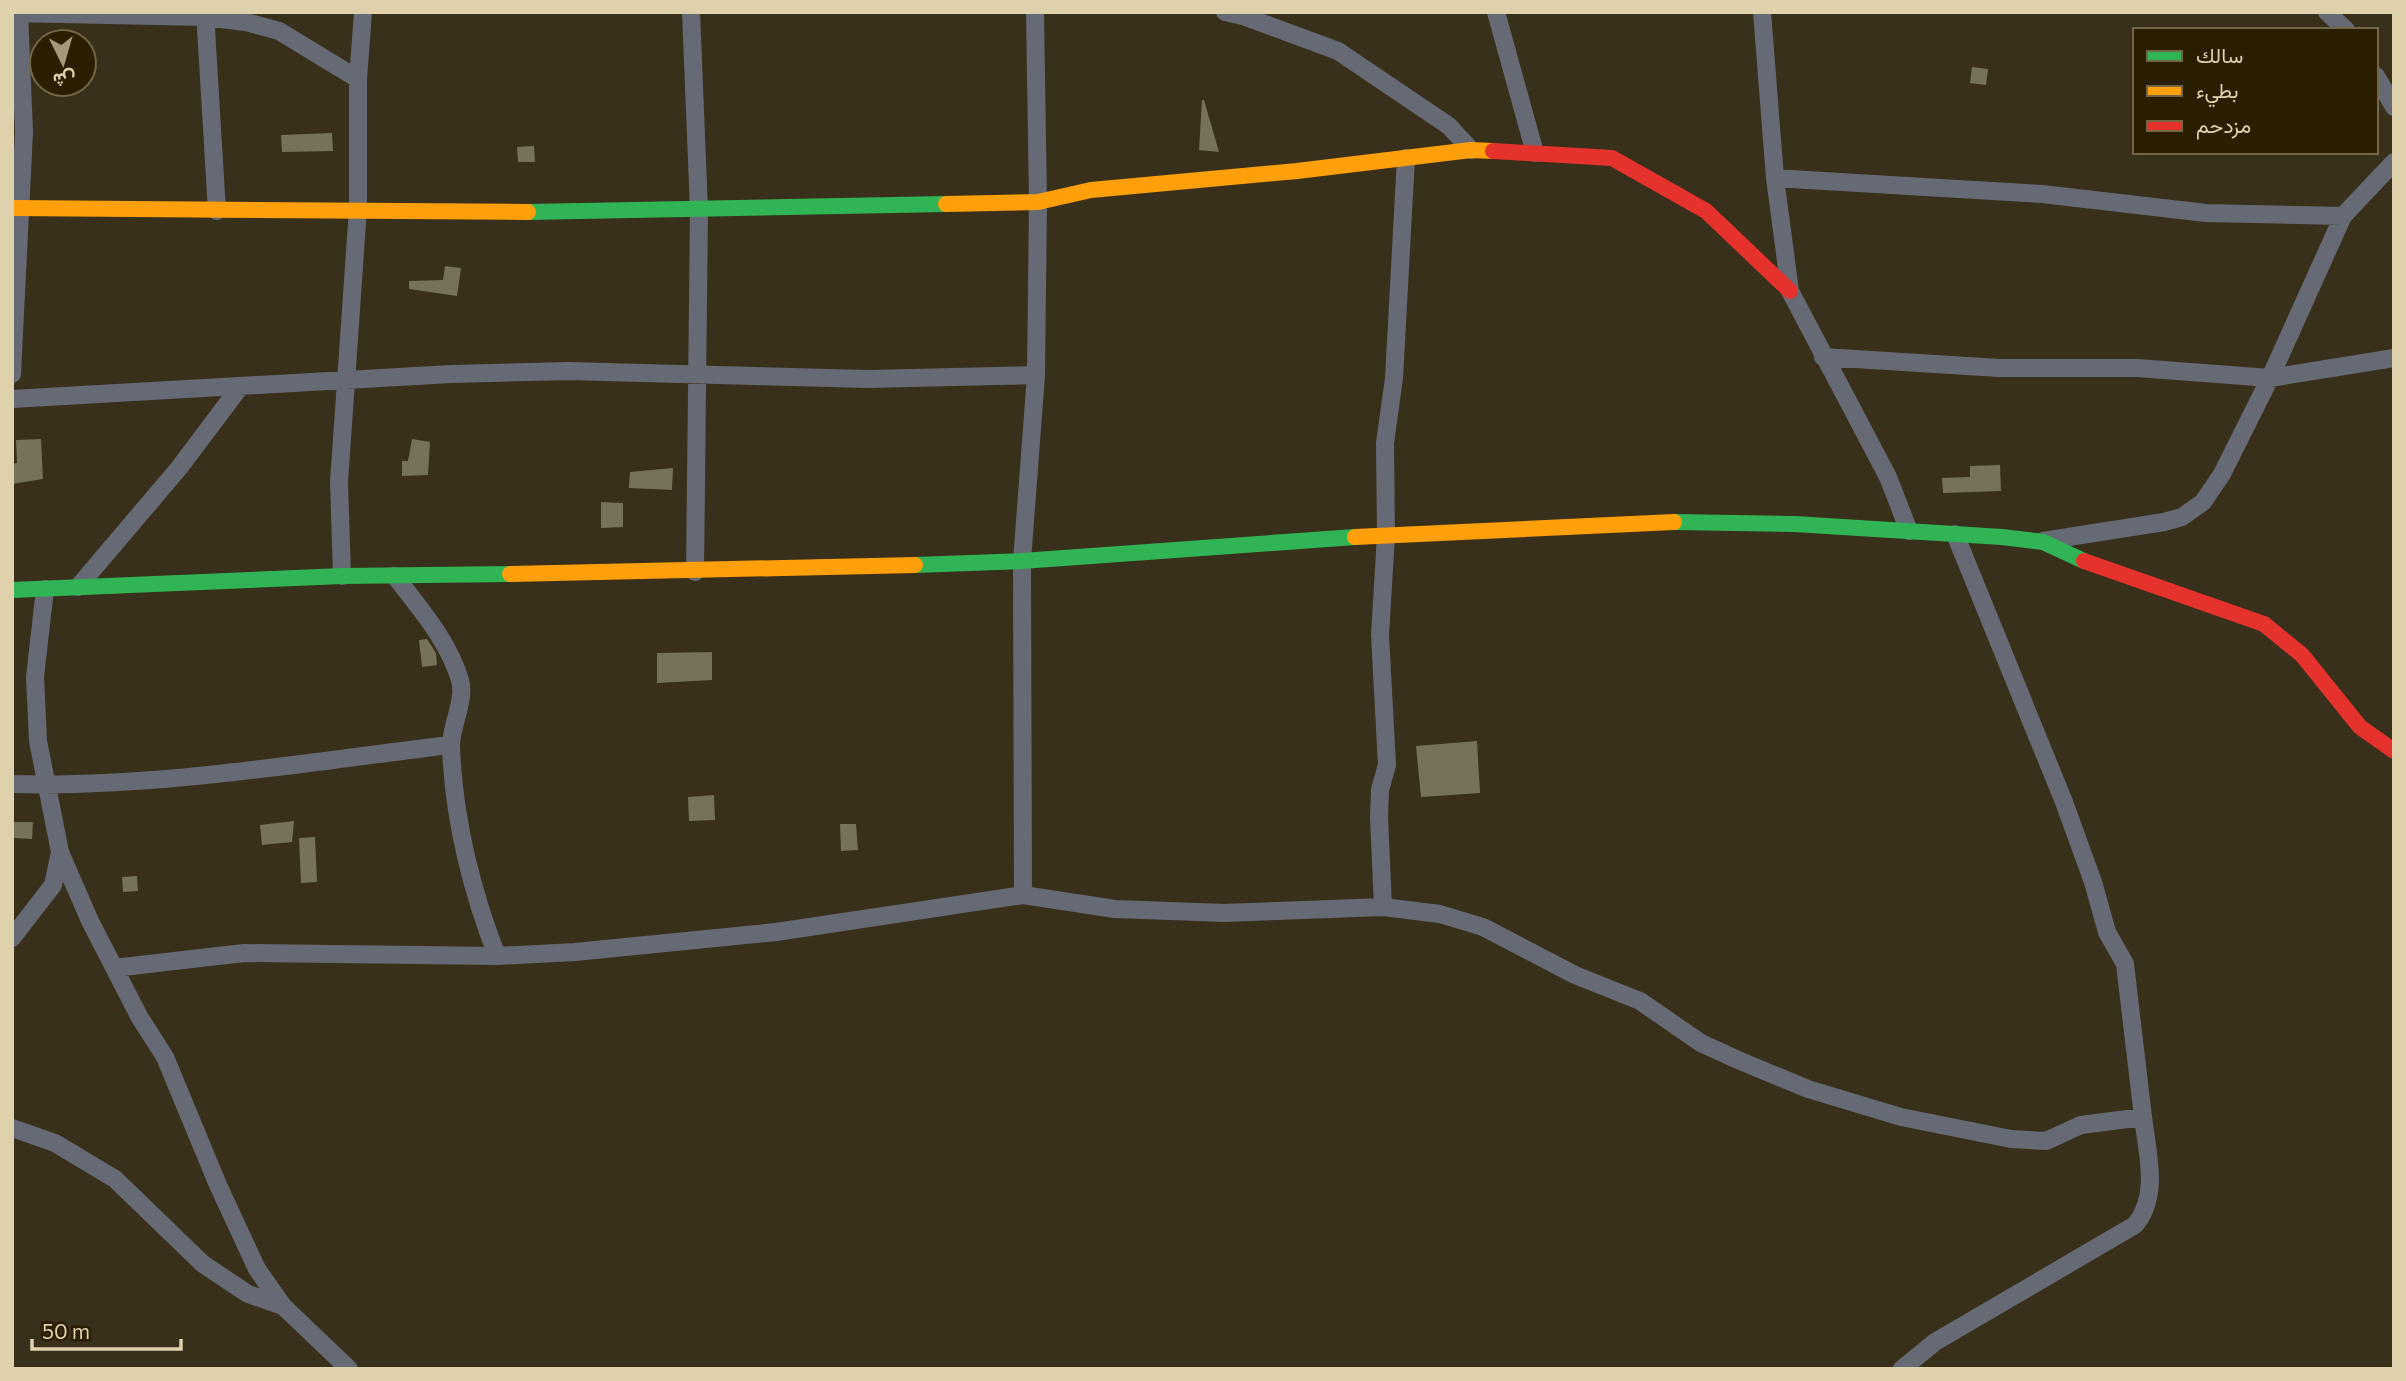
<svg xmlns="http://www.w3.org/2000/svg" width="2406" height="1381" viewBox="0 0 2406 1381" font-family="Commissioner,Vazirmatn,sans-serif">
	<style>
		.building { fill: #767259 }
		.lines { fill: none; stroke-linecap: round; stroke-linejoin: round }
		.street { stroke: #666a75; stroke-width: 18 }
		.fast { stroke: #30b455; stroke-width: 16 }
		.slow { stroke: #ff9f0a; stroke-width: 16 }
		.jam { stroke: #e5322d; stroke-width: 16 }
	</style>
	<rect width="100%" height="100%" fill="#38301a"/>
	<!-- building -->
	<path class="building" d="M1972 67 1988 69 1986 85 1970 83Z
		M1202 100H1204L1219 152 1199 150Z
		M332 133 333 151 282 152 281 135Z
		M534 146 535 162H518L517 147Z
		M445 266 461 268 457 296 409 289V281L443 280Z
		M41 439 43 479 12 484V464L17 463 16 440Z
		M412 439 430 442 428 475 402 476V461H408Z
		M2000 465 2001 491 1943 493 1942 478 1970 477V466Z
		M673 468 672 490 629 488 630 472Z
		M601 502 623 503V527L601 528Z
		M427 639 436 653 437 665 422 667 419 640Z
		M712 652V680L657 683V653Z
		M1477 741 1480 793 1421 797 1416 746Z
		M714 795 715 820 689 821 688 797Z
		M294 821 292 842 262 845 260 825Z
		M14 822H33L32 839 14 838Z
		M840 824H856L858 850 841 851Z
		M315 837 317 882 301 883 299 838Z
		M137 876 138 891 123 892 122 877Z"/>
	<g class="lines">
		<!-- street -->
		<path class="street" d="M205 12 217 211
			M691 12 699 210 695 572
			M1225 12 1243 16 1338 51 1449 126 1471 150
			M1496 12 1535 153
			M1762 12 1775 178 1790 291 1888 477 1909 531
			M2327 12 2346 30
			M12 13 205 17 246 22 279 31 358 79
			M2376 76 2394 107
			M1775 178 2042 194 2206 213 2343 216
			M1823 357 1999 368H2137L2270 378 2394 358
			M12 374 24 132 19 12
			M12 399 451 374 568 371 868 379 1036 375
			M2043 541 2164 522 2182 517 2203 502 2222 474 2270 378 2343 216 2394 162
			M342 576 339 482 358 209V79L363 12
			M395 576C420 609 448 640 460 680 466 700 450 727 451 748 454 821 471 889 497 956
			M78 587 179 468 240 387
			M45 589 35 677 38 741 60 852 90 921 140 1018 165 1057 218 1185 257 1269 283 1306 349 1369
			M12 784C158 788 306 762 450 745
			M1023 895 1115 909 1224 913 1383 907 1440 914 1483 927 1575 975 1640 1001 1701 1043 1738 1060 1808 1089 1901 1117 2011 1139 2046 1141 2081 1125 2143 1117 2125 964 2107 932 2093 882 2064 802 1955 534
			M1383 907 1379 817 1380 790 1387 765 1380 635 1386 535 1385 443 1394 378 1406 158
			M12 938 53 885 60 852
			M114 968 244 953 497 956 575 952 776 932 1023 895 1022 561 1036 375 1038 202 1035 12
			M12 1128 55 1143 115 1179 203 1264 248 1294 283 1306
			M1902 1369 1935 1342 2135 1225C2160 1195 2147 1153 2143 1117"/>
		<!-- fast -->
		<path class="fast" d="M528 212 946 204
			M1674 522 1795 524 2002 537 2043 542 2084 561
			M915 565 1022 561 1355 537
			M12 590 342 576 510 574"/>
		<!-- slow -->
		<path class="slow" d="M946 204 1038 202 1091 190 1297 171 1471 150 1493 151
			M12 208 528 212
			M1355 537 1674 522
			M510 574 915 565"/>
		<!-- jam -->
		<path class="jam" d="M1493 151 1612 158 1706 211 1790 291
			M2084 561 2264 624 2302 655 2360 727 2394 751"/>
	</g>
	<!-- border -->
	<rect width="2406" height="1381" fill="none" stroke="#e0d1ad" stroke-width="28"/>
	<!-- legend -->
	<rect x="2133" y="28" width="245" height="126" fill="#291e00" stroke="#726645" stroke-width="2"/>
	<rect x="2147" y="51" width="35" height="10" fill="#30b455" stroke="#726645" stroke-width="2"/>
	<text x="2196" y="63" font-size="21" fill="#e0d1ad">سالك</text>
	<rect x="2147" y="86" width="35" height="10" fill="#ff9f0a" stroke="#726645" stroke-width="2"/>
	<text x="2196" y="98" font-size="21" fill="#e0d1ad">بطيء</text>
	<rect x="2147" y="121" width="35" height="10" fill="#e5322d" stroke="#726645" stroke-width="2"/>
	<text x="2196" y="133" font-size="21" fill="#e0d1ad">مزدحم</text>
	<!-- north arrow -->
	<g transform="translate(63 63) rotate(175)"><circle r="33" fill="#291e00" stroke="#726645" stroke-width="2"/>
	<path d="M0-5L12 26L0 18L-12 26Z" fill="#a5997a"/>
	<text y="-10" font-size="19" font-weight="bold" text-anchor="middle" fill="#e0d1ad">ش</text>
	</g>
	<!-- scale -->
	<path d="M32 1339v10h149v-10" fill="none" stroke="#e0d1ad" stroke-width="3.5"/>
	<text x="42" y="1339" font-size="21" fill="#e0d1ad" stroke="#291e00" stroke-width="5" paint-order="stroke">50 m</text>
</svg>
